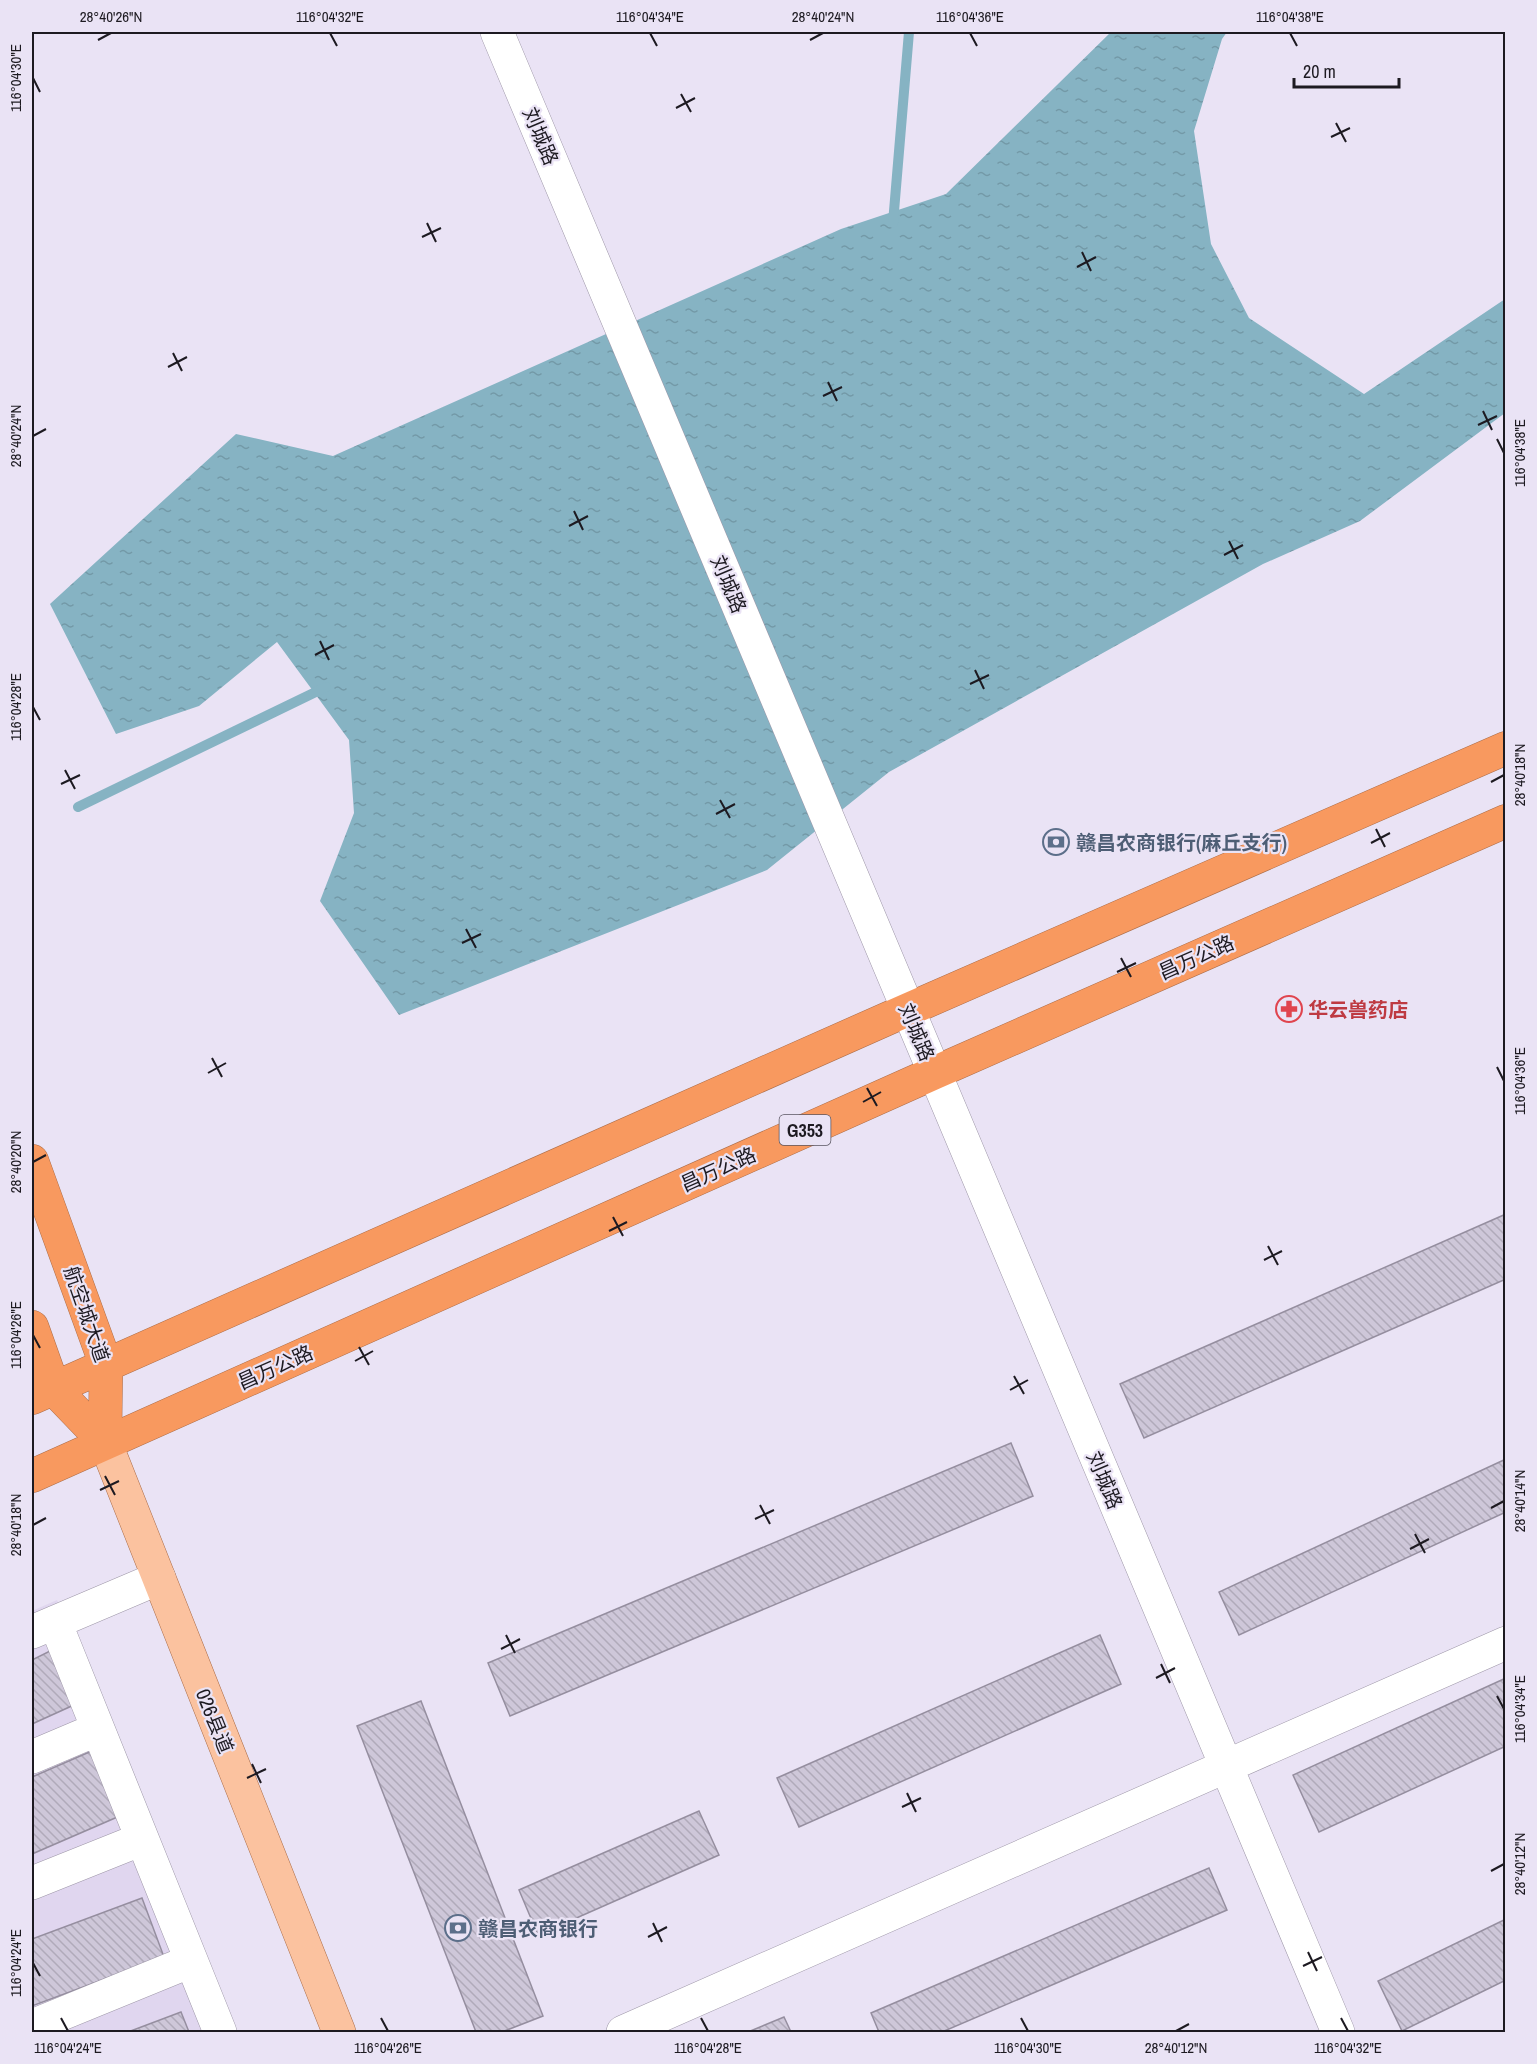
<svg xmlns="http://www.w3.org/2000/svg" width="1537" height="2064" viewBox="0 0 1537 2064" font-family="'Archivo Narrow','Noto Sans SC',sans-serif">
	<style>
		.built { fill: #e0d6ef }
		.water { fill: url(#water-ripples) }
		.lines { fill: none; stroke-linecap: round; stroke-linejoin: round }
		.stream { stroke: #86b3c3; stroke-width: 10 }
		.building { fill: url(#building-back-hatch); stroke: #958e9f; stroke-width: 1.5 }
		.minor-casing { stroke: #9e97a8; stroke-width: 34 }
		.major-casing { stroke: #ab6d49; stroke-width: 34 }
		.highway-casing { stroke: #ab6d49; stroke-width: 34 }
		.minor { stroke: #fff; stroke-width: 33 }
		.major { stroke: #fbc29f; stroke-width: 33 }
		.highway { stroke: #f8995f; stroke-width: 33 }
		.ticks { fill: none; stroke: #1d1a21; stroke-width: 2 }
		.labels { text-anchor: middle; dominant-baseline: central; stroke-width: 4.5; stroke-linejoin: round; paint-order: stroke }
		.shield { fill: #eae3f5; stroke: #5a5661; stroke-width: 1.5 }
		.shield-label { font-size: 18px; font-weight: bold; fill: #1d1a21 }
		.street-label { font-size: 20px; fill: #1d1a21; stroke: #eae3f5 }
		.service-label { font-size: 20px; font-weight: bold; fill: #4e5e75; stroke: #eae3f5; text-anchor: start }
		.health-label { font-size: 20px; font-weight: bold; fill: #be3a42; stroke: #eae3f5; text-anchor: start }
		.neatline { fill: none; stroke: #1d1a21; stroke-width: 2 }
		.ticks-label { font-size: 15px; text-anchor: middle; fill: #1d1a21 }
	</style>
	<defs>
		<pattern id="water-ripples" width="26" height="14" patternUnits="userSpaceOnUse" patternTransform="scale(1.5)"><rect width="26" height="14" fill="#86b3c3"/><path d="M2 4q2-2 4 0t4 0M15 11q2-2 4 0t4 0" fill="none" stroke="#7399a7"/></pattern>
		<pattern id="building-back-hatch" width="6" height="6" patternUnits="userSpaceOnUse" patternTransform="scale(1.5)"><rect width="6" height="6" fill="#cec7d9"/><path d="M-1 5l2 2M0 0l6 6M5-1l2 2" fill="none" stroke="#b0aaba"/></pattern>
	</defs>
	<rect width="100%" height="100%" fill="#eae3f5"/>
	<!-- built -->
	<path class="built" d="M57 1600 217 2032H32V1611Z"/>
	<!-- water -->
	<path class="water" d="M1111 32H1227L1222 39 1194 131 1211 244 1249 318 1364 394 1505 299V413L1360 521 1263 564 889 772 767 870 399 1015 320 901 354 813 349 740 277 642 199 706 116 734 50 604 236 434 333 456 841 229 946 194Z"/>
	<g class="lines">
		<!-- stream -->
		<path class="stream" d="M893 223 909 32
			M78 807 326 687"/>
	</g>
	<!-- building -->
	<path class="building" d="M1506 1214V1279L1144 1438 1120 1384Z
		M1011 1443 1033 1496 510 1716 488 1663Z
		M1506 1459V1512L1239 1635 1219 1592Z
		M1100 1635 1121 1684 799 1827 777 1778Z
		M52 1650 76 1704 32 1724V1660Z
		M1506 1678V1746L1319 1832 1293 1775Z
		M421 1701 543 2016 502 2032H476L357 1726Z
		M94 1750 122 1815 32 1854V1777Z
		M699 1811 719 1855 538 1935 519 1890Z
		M1209 1868 1227 1910 942 2032H879L871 2013Z
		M142 1898 164 1957 32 2006V1939Z
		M1506 1919V1980L1402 2031 1378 1981Z
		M181 2012 189 2032H128Z
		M784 2017 791 2032H748Z"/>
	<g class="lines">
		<defs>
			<path id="minor" d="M497 32 1338 2032
				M55 1622 220 2032
				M32 1632 159 1578
				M32 1757 98 1729
				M32 1883 142 1839
				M32 2026 191 1961
				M623 2032 1506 1643"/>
			<path id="major" d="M105 1442 339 2032"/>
			<path id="highway" d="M32 1161 106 1365 105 1442
				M32 1327 54 1389 105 1442
				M32 1398 907 1010 1506 748
				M32 1476 934 1073 1506 821"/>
		</defs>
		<!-- minor casing -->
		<use href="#minor" class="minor-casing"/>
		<!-- major casing -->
		<use href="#major" class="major-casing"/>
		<!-- highway casing -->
		<use href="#highway" class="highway-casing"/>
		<!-- minor -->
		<use href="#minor" class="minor"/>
		<!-- major -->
		<use href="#major" class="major"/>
		<!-- highway -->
		<use href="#highway" class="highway"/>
	</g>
	<!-- ticks -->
	<path class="ticks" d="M330 33 337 46M650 33 657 46M970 33 977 46M1290 33 1297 46M98 40 111 33M810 40 823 33M33 78 40 92M681 94 691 112M676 108 695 98M1336 123 1346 142M1331 137 1350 128M427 223 436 242M422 237 441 228M1082 252 1091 271M1077 267 1096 257M173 353 182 371M168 367 187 357M828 382 837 401M823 396 842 387M1483 411 1492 430M1478 425 1497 416M33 436 46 429M1497 439 1504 453M574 511 583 530M569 526 588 516M1229 541 1238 559M1224 555 1243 545M320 641 329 660M315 655 334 645M975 670 984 689M970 684 989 675M33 707 40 720M65 770 75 789M1491 782 1504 775M61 784 80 775M720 800 730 818M716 814 735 804M1376 829 1385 847M1371 843 1390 833M466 929 476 948M462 943 481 934M1121 958 1131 977M1117 972 1136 963M212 1058 222 1077M1497 1067 1504 1081M208 1073 226 1063M867 1088 877 1106M863 1102 881 1092M33 1162 46 1155M613 1217 623 1236M609 1231 627 1222M1268 1246 1278 1265M1264 1260 1282 1251M33 1335 40 1348M359 1347 369 1365M355 1361 373 1351M1014 1376 1024 1394M1010 1390 1028 1380M105 1476 115 1495M100 1490 119 1481M760 1505 770 1524M1491 1508 1504 1501M755 1519 774 1510M33 1525 46 1518M1415 1534 1425 1553M1410 1549 1429 1539M506 1635 515 1653M501 1649 520 1639M1161 1664 1170 1683M1156 1678 1175 1668M1497 1696 1504 1709M252 1764 261 1783M247 1778 266 1769M907 1793 916 1812M902 1807 921 1798M1491 1871 1504 1864M653 1923 662 1942M648 1937 667 1927M1308 1952 1317 1971M33 1963 40 1976M1303 1966 1322 1957M61 2018 68 2031M381 2018 388 2031M701 2018 708 2031M1021 2018 1028 2031M1341 2018 1348 2031M1176 2031 1189 2024"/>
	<!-- icons -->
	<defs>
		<symbol id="bank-ring" viewBox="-11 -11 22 22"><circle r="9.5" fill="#eae3f5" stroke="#5c6f8a" stroke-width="1.5"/><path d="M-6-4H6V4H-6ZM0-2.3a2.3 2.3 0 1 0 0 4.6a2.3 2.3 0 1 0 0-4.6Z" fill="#5c6f8a"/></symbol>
		<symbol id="pharmacy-ring" viewBox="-11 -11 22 22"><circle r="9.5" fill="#eae3f5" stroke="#e0444e" stroke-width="1.5"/><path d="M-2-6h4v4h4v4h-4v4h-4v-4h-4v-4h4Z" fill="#e0444e"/></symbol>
	</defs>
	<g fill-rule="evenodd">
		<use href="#bank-ring" x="1041" y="827" width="30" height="30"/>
		<use href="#pharmacy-ring" x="1274" y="994" width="30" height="30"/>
		<use href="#bank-ring" x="443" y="1913" width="30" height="30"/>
	</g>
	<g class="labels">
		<!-- shield labels -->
		<rect class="shield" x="779.5" y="1115" width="51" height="30" rx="4.5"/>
		<g class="shield-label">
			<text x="805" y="1130">G353</text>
		</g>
		<!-- street labels -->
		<g class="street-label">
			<text transform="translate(541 136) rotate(67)">刘城路</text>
			<text transform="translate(729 584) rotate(67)">刘城路</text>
			<text transform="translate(1196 957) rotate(-24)">昌万公路</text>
			<text transform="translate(917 1032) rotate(67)">刘城路</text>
			<text transform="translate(718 1169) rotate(-24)">昌万公路</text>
			<text transform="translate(87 1314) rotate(71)">航空城大道</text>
			<text transform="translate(275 1367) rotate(-24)">昌万公路</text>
			<text transform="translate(1105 1480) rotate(67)">刘城路</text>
			<text transform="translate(215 1721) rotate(68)">026县道</text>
		</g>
		<!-- service labels -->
		<g class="service-label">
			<text x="1076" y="842">赣昌农商银行(麻丘支行)</text>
			<text x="478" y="1928">赣昌农商银行</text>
		</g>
		<!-- health labels -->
		<g class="health-label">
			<text x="1308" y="1009">华云兽药店</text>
		</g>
	</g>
	<!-- border -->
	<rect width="1537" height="2064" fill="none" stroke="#eae3f5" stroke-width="66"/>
	<!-- scale -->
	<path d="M1294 78v9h105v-9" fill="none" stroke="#1d1a21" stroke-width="3"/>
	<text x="1303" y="78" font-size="18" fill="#1d1a21" stroke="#eae3f5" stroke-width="4.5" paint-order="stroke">20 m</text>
	<rect x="33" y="33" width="1471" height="1998" class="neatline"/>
	<g class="ticks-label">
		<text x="111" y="22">28°40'26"N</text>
		<text x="330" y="22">116°04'32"E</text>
		<text x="650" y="22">116°04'34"E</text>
		<text x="823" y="22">28°40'24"N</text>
		<text x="970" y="22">116°04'36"E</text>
		<text x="1290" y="22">116°04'38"E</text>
		<text transform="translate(16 78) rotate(-90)" y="5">116°04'30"E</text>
		<text transform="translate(16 436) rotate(-90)" y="5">28°40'24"N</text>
		<text transform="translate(1520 453) rotate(-90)" y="5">116°04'38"E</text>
		<text transform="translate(16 707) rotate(-90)" y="5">116°04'28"E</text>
		<text transform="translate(1520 775) rotate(-90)" y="5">28°40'18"N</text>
		<text transform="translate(1520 1081) rotate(-90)" y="5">116°04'36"E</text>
		<text transform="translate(16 1162) rotate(-90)" y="5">28°40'20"N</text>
		<text transform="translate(16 1335) rotate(-90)" y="5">116°04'26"E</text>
		<text transform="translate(1520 1501) rotate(-90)" y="5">28°40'14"N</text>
		<text transform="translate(16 1525) rotate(-90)" y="5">28°40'18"N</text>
		<text transform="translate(1520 1709) rotate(-90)" y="5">116°04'34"E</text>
		<text transform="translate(1520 1864) rotate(-90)" y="5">28°40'12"N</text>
		<text transform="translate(16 1963) rotate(-90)" y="5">116°04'24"E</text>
		<text x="68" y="2053">116°04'24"E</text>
		<text x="388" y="2053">116°04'26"E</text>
		<text x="708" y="2053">116°04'28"E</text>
		<text x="1028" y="2053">116°04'30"E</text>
		<text x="1176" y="2053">28°40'12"N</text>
		<text x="1348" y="2053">116°04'32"E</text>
	</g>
</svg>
